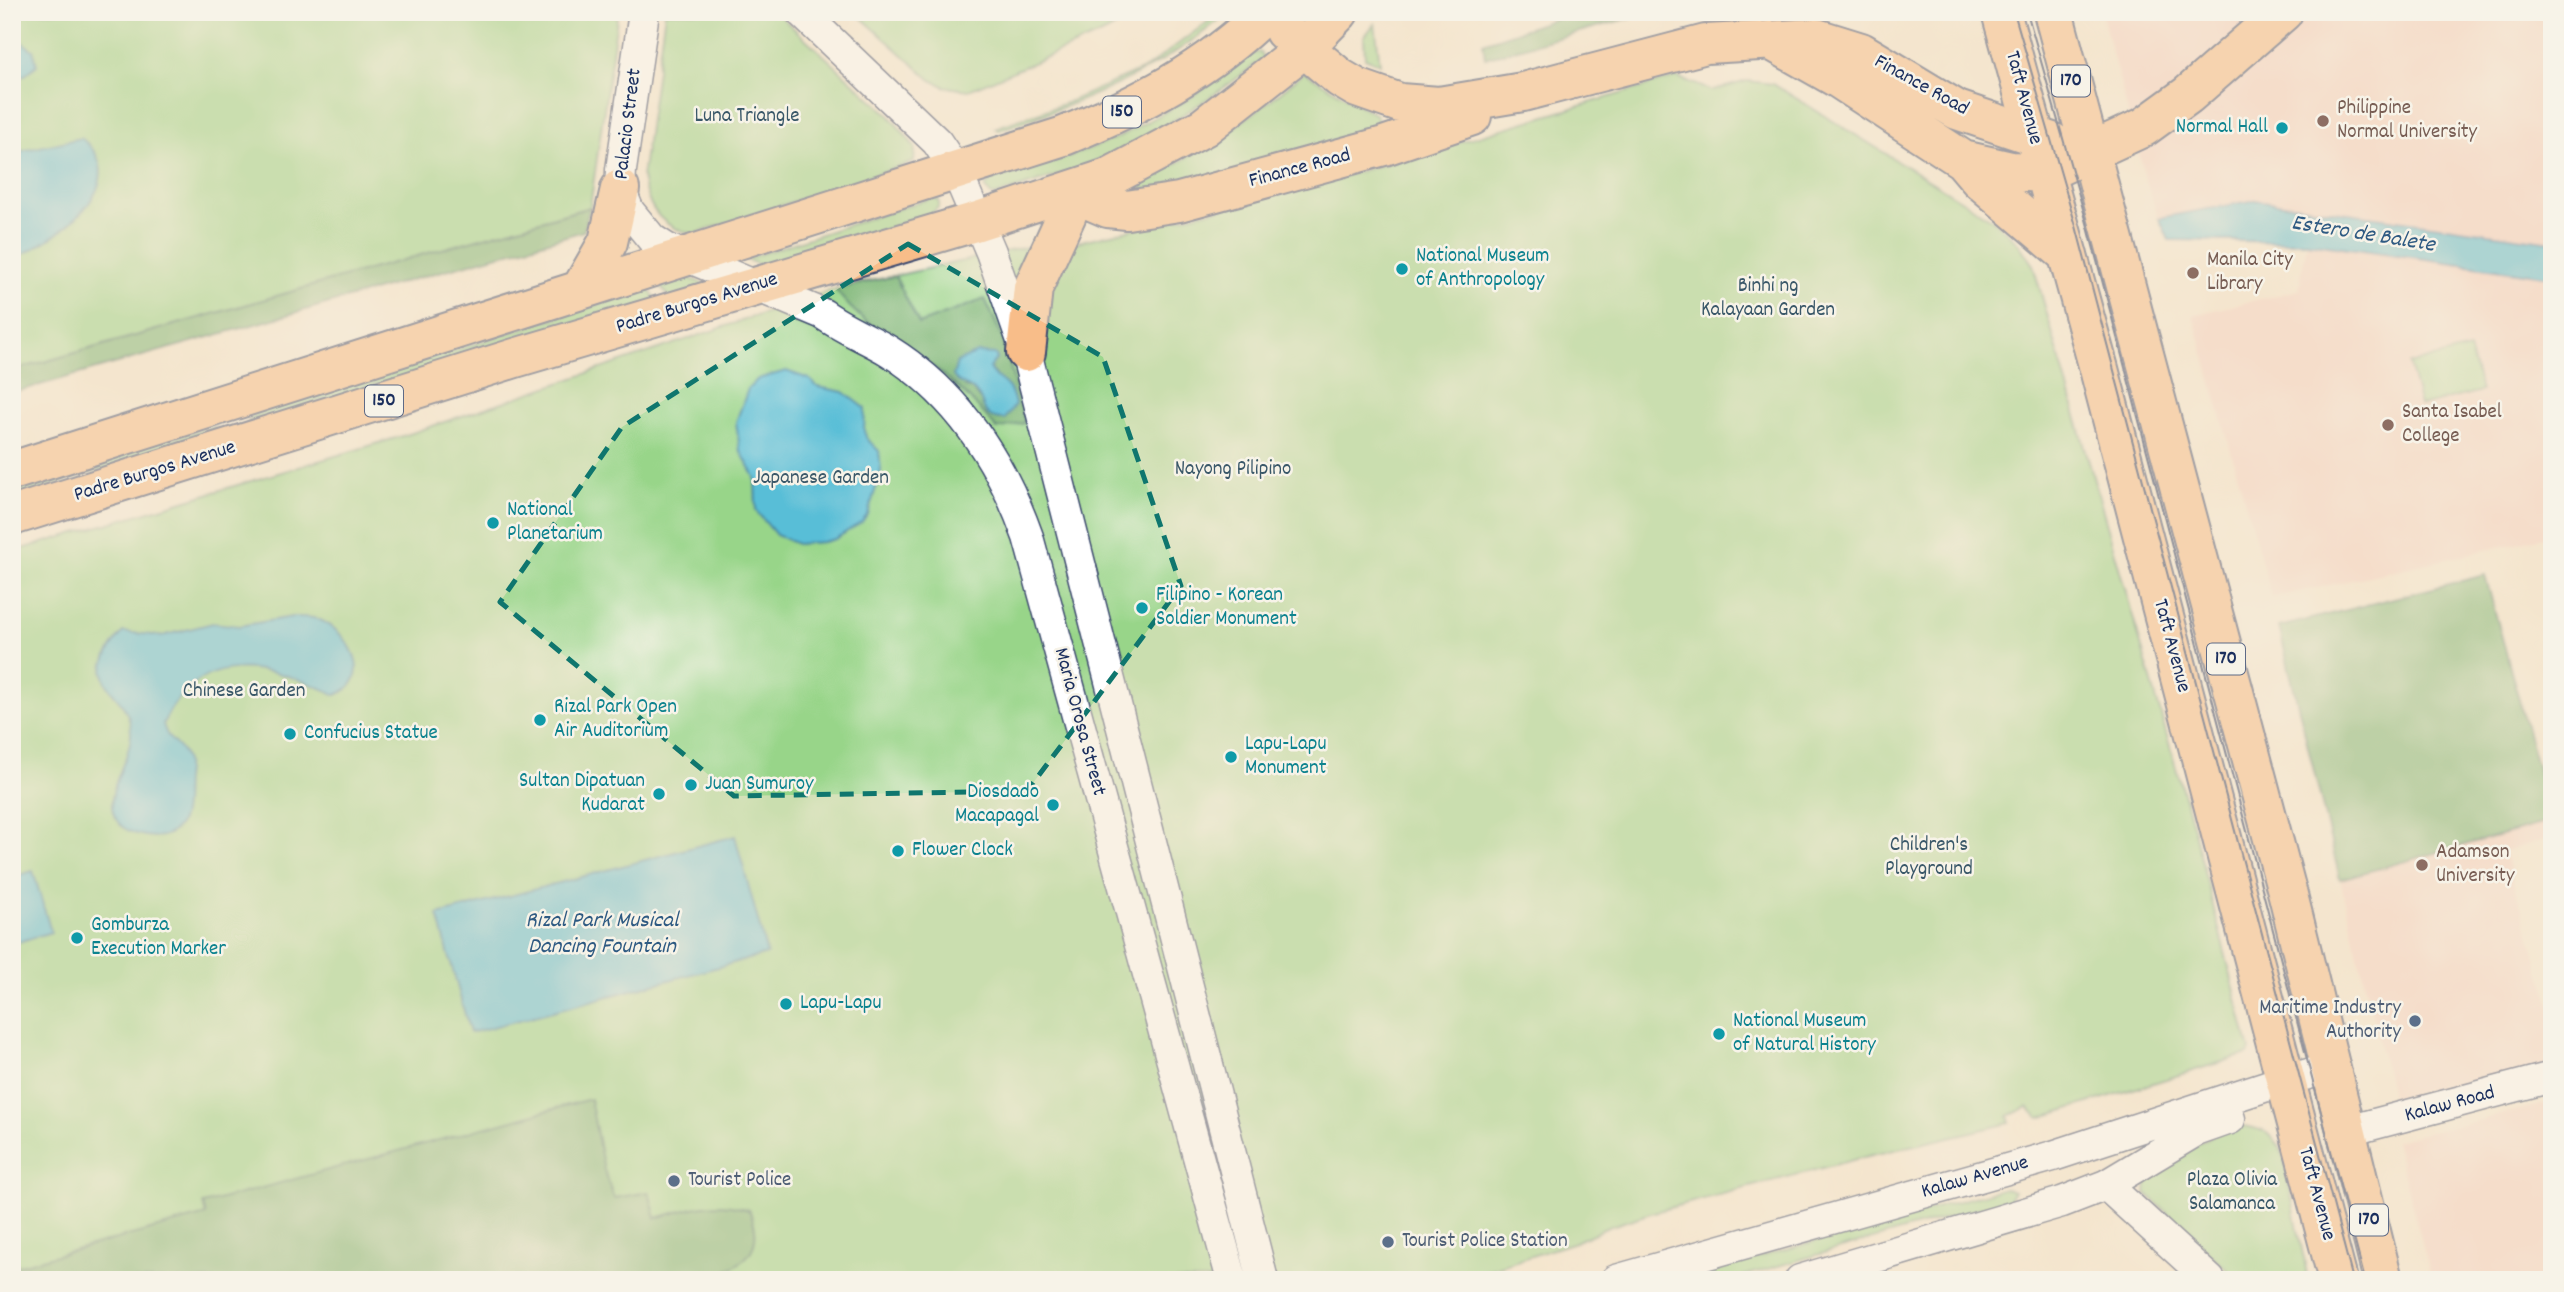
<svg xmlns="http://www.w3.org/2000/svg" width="2564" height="1292" viewBox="0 0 2564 1292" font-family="Dekko,sans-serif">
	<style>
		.built { fill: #f6d2c5 }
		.green { fill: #98d589; stroke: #5a8274; stroke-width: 2 }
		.forest { fill: #7ab675; stroke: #4a726a; stroke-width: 2; fill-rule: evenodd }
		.water { fill: #59bed7; stroke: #3a769a; stroke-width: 2 }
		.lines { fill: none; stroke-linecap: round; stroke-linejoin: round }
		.minor-casing { stroke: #3c4a6f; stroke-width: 33 }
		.major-casing { stroke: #3c4a6f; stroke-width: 42 }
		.minor { stroke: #fff; stroke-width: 30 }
		.major { stroke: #f8bd89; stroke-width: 38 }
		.tram { stroke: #1b2f5e; stroke-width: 2 }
		.marked { fill: none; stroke: #0f766e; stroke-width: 5; stroke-dasharray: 14 9; stroke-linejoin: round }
		.education-dot { fill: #8d6e63; stroke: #f7f3e8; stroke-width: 2.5 }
		.culture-dot { fill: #0f9aa8; stroke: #f7f3e8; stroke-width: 2.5 }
		.service-dot { fill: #5c6f8a; stroke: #f7f3e8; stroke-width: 2.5 }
		.labels { text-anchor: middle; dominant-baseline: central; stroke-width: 5; stroke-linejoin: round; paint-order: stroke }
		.shield { fill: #f7f3e8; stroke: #5d6a87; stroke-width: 2 }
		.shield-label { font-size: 19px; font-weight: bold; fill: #1b2f5e }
		.street-label { font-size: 21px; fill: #1b2f5e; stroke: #f7f3e8 }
		.education-label { font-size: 21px; fill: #785e54; stroke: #f7f3e8; text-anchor: start }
		.park-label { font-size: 21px; fill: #3a5869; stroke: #f7f3e8 }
		.culture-label { font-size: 21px; fill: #0d838f; stroke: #f7f3e8; text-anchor: start }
		.service-label { font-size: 21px; fill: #4e5e75; stroke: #f7f3e8; text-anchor: start }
		.water-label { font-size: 23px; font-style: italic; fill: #2e5a82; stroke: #f7f3e8 }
	</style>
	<rect width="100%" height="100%" fill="#f7f3e8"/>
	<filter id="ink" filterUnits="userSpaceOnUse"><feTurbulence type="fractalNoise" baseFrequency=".0143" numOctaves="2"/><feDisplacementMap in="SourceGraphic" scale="14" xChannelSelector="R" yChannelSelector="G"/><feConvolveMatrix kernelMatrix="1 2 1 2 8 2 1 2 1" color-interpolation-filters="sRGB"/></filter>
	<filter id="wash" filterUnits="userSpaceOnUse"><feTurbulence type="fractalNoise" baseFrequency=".00686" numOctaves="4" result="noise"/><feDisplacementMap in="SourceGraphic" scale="28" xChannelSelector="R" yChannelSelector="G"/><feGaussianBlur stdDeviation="1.57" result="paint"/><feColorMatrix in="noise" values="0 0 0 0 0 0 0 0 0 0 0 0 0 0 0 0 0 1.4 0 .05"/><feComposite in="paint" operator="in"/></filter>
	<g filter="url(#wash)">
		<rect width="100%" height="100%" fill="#f4e5ce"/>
		<!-- built -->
		<path class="built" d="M2101 12H2552V242L2256 200 2159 218 2150 195Z
			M2307 242 2552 277V535L2272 598 2193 315 2299 290Z
			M2552 821V837L2504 851 2552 1010V1066L2392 1098 2340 879Z
			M2552 1102V1280H2432L2395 1141Z"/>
		<!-- green -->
		<path class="green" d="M12 12H618L590 207 12 371Z
			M665 12H776L888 114 915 147 914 162 694 234C662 229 647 208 642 177Z
			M855 12H1140L1106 32 969 90 946 87 931 80Z
			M1221 12H1228C1160 72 1084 102 999 130L995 128 1066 103 1146 68Z
			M1375 23 1380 64 1365 58 1364 37Z
			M1260 52 1264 58C1214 97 1162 130 1104 158 1070 173 1033 183 997 195H991L985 188 992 179 1057 161 1119 137 1187 100 1251 54Z
			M1304 72 1376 115 1380 129 1250 180 1130 191 1135 186C1202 151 1247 122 1304 72Z
			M1677 77 1712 91 1747 81 1773 84 1993 220 2018 243 2033 265 2192 824 2250 1050 2248 1054 2039 1118 2028 1107 2008 1116 2010 1123 1868 1156 1654 1212 1608 1227 1575 1242 1457 1280H12V552L406 435 835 289 1022 248 1077 242 1290 192Z
			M931 198 939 200V206L931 214 767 268 745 259Z
			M685 277 708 285 670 299 660 285Z
			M648 288 658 302 248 422 253 415Z
			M2469 349 2481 391 2420 406 2409 364Z
			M216 426 211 435 12 498V481Z
			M2245 1126C2266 1130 2275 1135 2283 1154L2308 1280H2238L2146 1193 2147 1182C2173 1158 2209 1131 2245 1126Z
			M2005 1188 2014 1191 2009 1200 1729 1280H1677Z"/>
		<!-- forest -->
		<path class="forest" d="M1575 12H1651L1485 58 1483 43Z
			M590 207 584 231 12 393V371Z
			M895 276 919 324 985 299 1002 336 1025 423 997 429C977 405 957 384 931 366 896 341 860 324 835 289ZM997 358 989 368 996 375 979 399 972 389 965 387Z
			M2485 575 2552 821 2340 879 2279 627Z
			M590 1099 604 1170 614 1198 649 1192 656 1218C692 1208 712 1199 749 1210 769 1252 740 1267 704 1280H12V1267L206 1215 203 1204Z"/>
		<!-- water -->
		<path class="water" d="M12 35 33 50 37 65 25 75 12 79Z
			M81 138C140 184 52 243 12 259V153Z
			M2256 200 2552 242V277L2307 242 2169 240 2159 218Z
			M977 353 995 354 997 358 989 368C997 384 1010 377 1015 405L1005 419C977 420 988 399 972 389 965 384 959 385 953 376L957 362Z
			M786 371 809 379 818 387 844 392 865 408 864 431 867 439 879 451 881 471 868 514 862 522 835 539 823 542 797 544 776 535 756 511 755 477 740 450 736 422 748 389 758 379Z
			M292 617C302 617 311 616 320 620 350 633 377 679 336 695 273 665 199 645 163 724 169 744 174 739 183 753 188 762 186 769 185 779 183 803 190 834 156 837 144 837 126 833 118 822 98 796 133 760 131 731 129 686 75 690 123 632L162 636 213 623 239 626Z
			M735 836 767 954 470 1033 438 915Z
			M33 871 51 932 12 944V877Z"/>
	</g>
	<g filter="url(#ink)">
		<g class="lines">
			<defs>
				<path id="minor" d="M644 12 621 170 620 189 629 211 652 239 666 248 823 314C844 329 867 338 889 351 959 395 1001 461 1028 537L1232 1280
					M801 12 937 142 956 170 991 252 1026 352 1263 1280
					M2348 1131 2552 1077
					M2106 1185 2210 1280
					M1616 1280 2053 1156 2285 1080 2332 1068
					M1800 1280 2062 1202 2106 1185 2196 1131 2230 1119"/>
				<path id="major" d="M2001 12 2099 369 2338 1280
					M2053 12 2288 895 2383 1280
					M1284 31 1340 78 1357 88 1400 103 1439 106 1523 92 1706 44 1816 38 1861 52 1957 110 2052 142
					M1770 40 1839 79 1963 160 2011 171 2044 173 2144 127 2188 95 2283 12
					M1963 160 1979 179 2068 255
					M1071 192 1108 208 1127 210 1179 202 1384 146 1472 116
					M581 289 608 242 620 189
					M1026 352 1033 288 1067 214 1071 192
					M12 471 1064 136C1139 105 1207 70 1266 12
					M12 516 515 358 978 221 1108 178 1204 127 1303 49 1339 12"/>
			</defs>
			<!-- minor casing -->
			<use href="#minor" class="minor-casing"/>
			<!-- major casing -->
			<use href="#major" class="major-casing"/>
			<!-- minor -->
			<use href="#minor" class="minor"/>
			<!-- major -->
			<use href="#major" class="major"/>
			<!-- tram -->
			<path class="tram" d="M2014 12 2076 226 2353 1280
				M2027 12 2087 223 2365 1280"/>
		</g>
	</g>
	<!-- marked area -->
	<path d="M0 0H2564V1292H0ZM908 244 1103 357 1181 586 1027 791 734 796 500 602 622 427Z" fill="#f4e5ce" fill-opacity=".55" fill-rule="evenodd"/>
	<path class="marked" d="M908 244 1103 357 1181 586 1027 791 734 796 500 602 622 427Z"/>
	<!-- markers -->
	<g class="education-dot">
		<circle cx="2323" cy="121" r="7"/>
		<circle cx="2193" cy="273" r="7"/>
		<circle cx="2388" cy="425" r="7"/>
		<circle cx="2422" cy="865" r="7"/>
	</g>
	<g class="culture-dot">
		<circle cx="2282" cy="128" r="7"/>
		<circle cx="1402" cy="269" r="7"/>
		<circle cx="493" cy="523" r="7"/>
		<circle cx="1142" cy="608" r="7"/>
		<circle cx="540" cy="720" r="7"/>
		<circle cx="290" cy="734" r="7"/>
		<circle cx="1231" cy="757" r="7"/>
		<circle cx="691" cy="785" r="7"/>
		<circle cx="659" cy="794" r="7"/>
		<circle cx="1053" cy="805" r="7"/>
		<circle cx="898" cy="851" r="7"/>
		<circle cx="77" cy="938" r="7"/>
		<circle cx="786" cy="1004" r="7"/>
		<circle cx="1719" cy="1034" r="7"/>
	</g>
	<g class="service-dot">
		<circle cx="2415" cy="1021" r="7"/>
		<circle cx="674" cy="1181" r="7"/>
		<circle cx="1388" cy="1242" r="7"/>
	</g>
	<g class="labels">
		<!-- shield labels -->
		<g class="shield">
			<rect x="2052" y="65.5" width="38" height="31" rx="5"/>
			<rect x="1103" y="96.5" width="38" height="31" rx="5"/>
			<rect x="365" y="385.5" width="38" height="31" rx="5"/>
			<rect x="2207" y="643.5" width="38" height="31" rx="5"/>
			<rect x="2350" y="1204.5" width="38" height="31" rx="5"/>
		</g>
		<g class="shield-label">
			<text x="2071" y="81">170</text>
			<text x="1122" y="112">150</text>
			<text x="384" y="401">150</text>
			<text x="2226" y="659">170</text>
			<text x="2369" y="1220">170</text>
		</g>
		<!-- street labels -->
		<g class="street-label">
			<text transform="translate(1921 86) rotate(29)">Finance Road</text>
			<text transform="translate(2023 98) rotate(75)">Taft Avenue</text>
			<text transform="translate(629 124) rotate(-83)">Palacio Street</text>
			<text transform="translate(1300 169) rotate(-15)">Finance Road</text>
			<text transform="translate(697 304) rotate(-17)">Padre Burgos Avenue</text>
			<text transform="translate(155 472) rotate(-17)">Padre Burgos Avenue</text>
			<text transform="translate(2171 646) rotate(75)">Taft Avenue</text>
			<text transform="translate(1079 722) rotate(75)">Maria Orosa Street</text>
			<text transform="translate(2450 1105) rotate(-15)">Kalaw Road</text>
			<text transform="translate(1975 1178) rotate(-16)">Kalaw Avenue</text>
			<text transform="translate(2316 1194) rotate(75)">Taft Avenue</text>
		</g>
		<!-- education labels -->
		<g class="education-label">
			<text x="2337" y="109">Philippine<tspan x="2337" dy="24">Normal University</tspan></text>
			<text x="2207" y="261">Manila City<tspan x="2207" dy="24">Library</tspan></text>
			<text x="2402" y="413">Santa Isabel<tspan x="2402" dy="24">College</tspan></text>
			<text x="2436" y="853">Adamson<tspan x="2436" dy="24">University</tspan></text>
		</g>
		<!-- park labels -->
		<g class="park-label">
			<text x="747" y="117">Luna Triangle</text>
			<text x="1768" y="287">Binhi ng<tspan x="1768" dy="24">Kalayaan Garden</tspan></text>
			<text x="1233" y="470">Nayong Pilipino</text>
			<text x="821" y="479">Japanese Garden</text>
			<text x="244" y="692">Chinese Garden</text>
			<text x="1929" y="846">Children's<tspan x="1929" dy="24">Playground</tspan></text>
			<text x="2232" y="1181">Plaza Olivia<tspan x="2232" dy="24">Salamanca</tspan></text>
		</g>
		<!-- culture labels -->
		<g class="culture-label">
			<text x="2268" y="128" text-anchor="end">Normal Hall</text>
			<text x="1416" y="257">National Museum<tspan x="1416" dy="24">of Anthropology</tspan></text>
			<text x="507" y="511">National<tspan x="507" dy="24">Planetarium</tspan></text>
			<text x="1156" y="596">Filipino - Korean<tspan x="1156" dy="24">Soldier Monument</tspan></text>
			<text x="554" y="708">Rizal Park Open<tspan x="554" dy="24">Air Auditorium</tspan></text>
			<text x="304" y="734">Confucius Statue</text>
			<text x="1245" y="745">Lapu-Lapu<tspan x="1245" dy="24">Monument</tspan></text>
			<text x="645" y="782" text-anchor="end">Sultan Dipatuan<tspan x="645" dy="24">Kudarat</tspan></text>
			<text x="705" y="785">Juan Sumuroy</text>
			<text x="1039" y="793" text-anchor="end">Diosdado<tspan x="1039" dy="24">Macapagal</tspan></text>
			<text x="912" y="851">Flower Clock</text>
			<text x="91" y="926">Gomburza<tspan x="91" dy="24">Execution Marker</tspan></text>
			<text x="800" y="1004">Lapu-Lapu</text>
			<text x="1733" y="1022">National Museum<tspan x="1733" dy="24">of Natural History</tspan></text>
		</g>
		<!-- service labels -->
		<g class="service-label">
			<text x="2401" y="1009" text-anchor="end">Maritime Industry<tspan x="2401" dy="24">Authority</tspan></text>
			<text x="688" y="1181">Tourist Police</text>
			<text x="1402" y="1242">Tourist Police Station</text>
		</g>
		<!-- water labels -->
		<g class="water-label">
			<text transform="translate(2363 235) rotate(9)">Estero de Balete</text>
			<text x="602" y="921">Rizal Park Musical<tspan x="602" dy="26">Dancing Fountain</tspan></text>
		</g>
	</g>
	<!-- margin -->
	<rect width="2564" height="1292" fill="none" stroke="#f7f3e8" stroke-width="42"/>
</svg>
